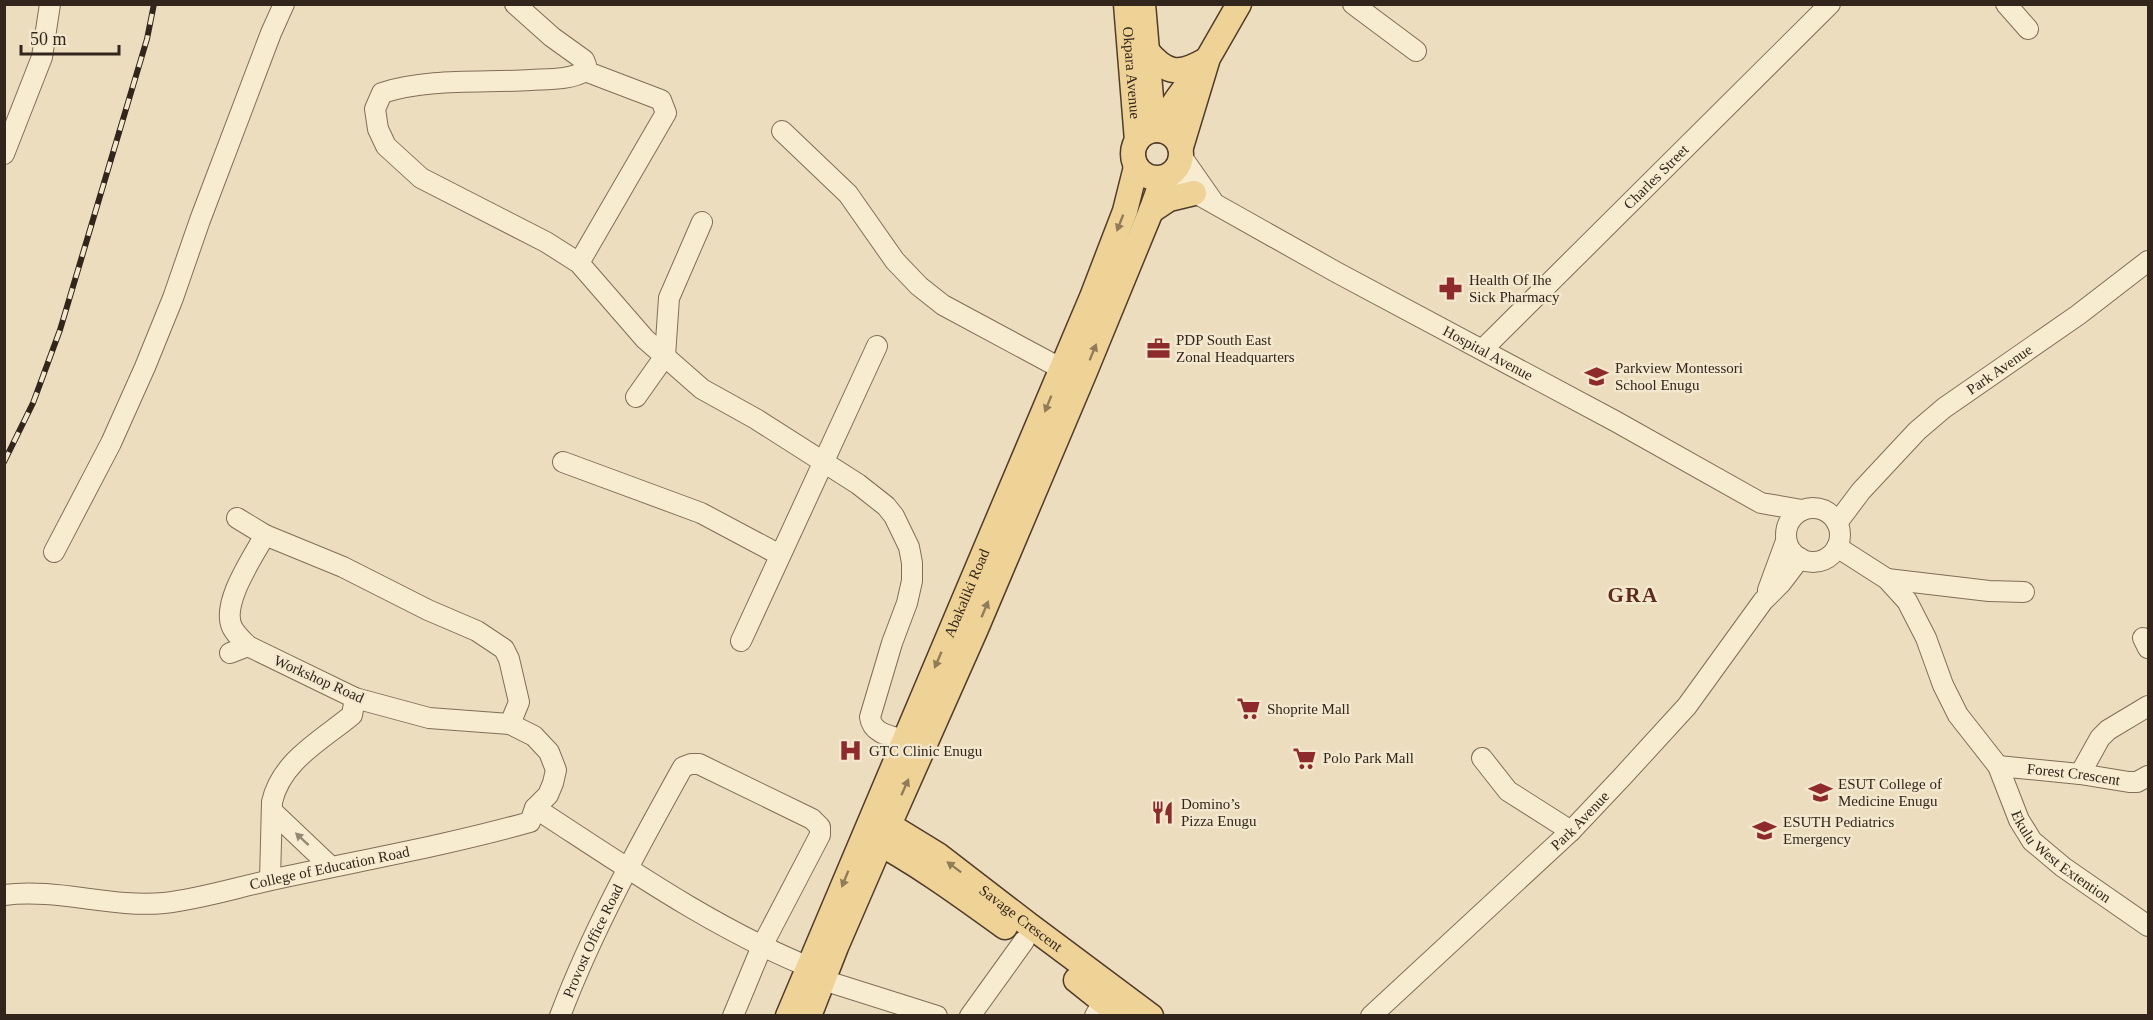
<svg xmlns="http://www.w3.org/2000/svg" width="2153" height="1020" viewBox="0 0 2153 1020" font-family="Georgia,serif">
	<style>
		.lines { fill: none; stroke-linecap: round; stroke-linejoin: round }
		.minor-casing { stroke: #826e58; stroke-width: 22 }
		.major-casing { stroke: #503c2c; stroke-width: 27 }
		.minor { stroke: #f7ebd0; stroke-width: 20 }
		.major { stroke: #eed296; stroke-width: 24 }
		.rail-casing { stroke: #32261c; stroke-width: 6 }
		.rail { stroke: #f3e8cd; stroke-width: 4; stroke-dasharray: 11; stroke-linecap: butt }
		.oneway { fill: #907c59 }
		.oneway2 { fill: #948876 }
		.labels { text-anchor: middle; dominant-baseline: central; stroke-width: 5; stroke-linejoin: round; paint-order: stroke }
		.street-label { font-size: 15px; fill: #32261c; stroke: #f3e8cd }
		.poi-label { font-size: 15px; fill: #32261c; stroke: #f3e8cd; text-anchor: start }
		.district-label { font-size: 21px; font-weight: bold; letter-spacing: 1.5px; fill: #5d2a1d; stroke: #f3e8cd }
	</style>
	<rect width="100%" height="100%" fill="#ebddbe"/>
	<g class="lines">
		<defs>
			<g id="minor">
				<path d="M515 4 552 37 584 60 586 65 585 71"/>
				<path d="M1353 4 1416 51"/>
				<path d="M2006 4 2028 29"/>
				<path d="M782 131 848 194 895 261 919 286 943 305 1062 369"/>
				<path d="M4 154 42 57 50 4"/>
				<path d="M1182 157 1212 200"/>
				<path id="s1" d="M1167 177 1336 272 1615 421 1761 503 1802 510"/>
				<path d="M579 263 666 113 661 100 585 71C571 80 547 79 531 80 483 83 428 78 382 93L375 109 378 129 386 146 421 178 546 242 579 263 645 339 702 389 756 419 858 484 886 506 894 516 909 547 912 563V581L907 603 892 643 870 717C872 734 891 736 905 740"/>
				<path id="s2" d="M1483 349 1830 4"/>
				<path d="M636 397 665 356 669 298 702 222"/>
				<path d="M563 462 701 513 780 555"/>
				<circle cx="1813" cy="535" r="27"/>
				<path d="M237 518 265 535 343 567 428 610 477 631 504 649 509 659 519 702 510 724"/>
				<path id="s3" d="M1837 523 1861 491 1917 431 1944 408 2078 315 2148 261"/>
				<path id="s4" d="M1837 547 1887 579 1907 601 1926 638 1943 685 1958 715 1998 766 2019 820 2032 841 2063 867 2148 926"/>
				<path d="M54 552 111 443 145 367 173 298 200 220 271 33 284 4"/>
				<path d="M1887 579 1989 591 2024 592"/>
				<path d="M1768 590 1786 541"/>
				<path d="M2143 638 2148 648"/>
				<path d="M741 641 877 346"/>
				<path d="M230 653 248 646"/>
				<path d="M1482 758 1508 791 1571 831"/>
				<path id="s5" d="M1998 766 2080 774 2129 782H2137L2148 776"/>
				<path d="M2080 774 2100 738 2108 730 2148 706"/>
				<path d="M535 808C623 865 711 927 809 967"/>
				<path d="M272 811 331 867"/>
				<path d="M270 880 272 802C281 761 322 740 352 715L355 698"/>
				<path id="s6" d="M4 895C58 888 110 908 164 903 200 899 235 888 271 880 357 861 445 846 530 822L535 808 548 795 553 783 556 770 549 752 534 736 510 724 429 718 355 698 248 646C242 640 236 635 232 627 221 603 253 557 265 535"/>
				<path d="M823 980 937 1016"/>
				<path id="s7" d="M560 1016C593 929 638 848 683 767L691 764H699L812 819 820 827V835L762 946 733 1016"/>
				<path d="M970 1016 1024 941"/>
				<path d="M1095 1016 1103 1002"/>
				<path id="s8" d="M1371 1016 1571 831 1623 776 1687 706 1763 601 1781 583 1800 558"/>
			</g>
			<g id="major">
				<path id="s9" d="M1126 4 1137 141"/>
				<path d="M1143 4 1151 98 1157 130"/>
				<path d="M1147 51C1167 75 1180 75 1206 60"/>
				<circle cx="1157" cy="154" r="24"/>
				<path d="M1160 130C1170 105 1185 86 1204 67"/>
				<path d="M1181 147 1208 58 1239 4"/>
				<path d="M1151 211 1169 199 1194 193"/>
				<path id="s10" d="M876 817 938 855 1029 925 1151 1016"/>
				<path d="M866 836C917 863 958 893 1005 927"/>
				<path d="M1076 980 1121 1016"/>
				<path id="s11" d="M788 1016 1092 297 1125 211 1136 167"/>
				<path d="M809 1016 836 947 881 843 976 629 1084 374 1151 211 1163 178"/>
			</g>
		</defs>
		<!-- minor casing -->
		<use href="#minor" class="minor-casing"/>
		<!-- major casing -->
		<use href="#major" class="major-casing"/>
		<!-- minor -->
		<use href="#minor" class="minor"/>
		<!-- major -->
		<use href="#major" class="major"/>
		<defs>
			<path id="rail" d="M4 462 33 403 60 330 147 39 154 4"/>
		</defs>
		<!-- rail casing -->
		<use href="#rail" class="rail-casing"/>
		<!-- rail -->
		<use href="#rail" class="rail"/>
	</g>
	<!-- one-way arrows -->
	<defs><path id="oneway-solid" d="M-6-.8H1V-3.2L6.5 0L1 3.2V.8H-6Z" transform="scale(1.5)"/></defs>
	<g class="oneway">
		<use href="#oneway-solid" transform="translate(1120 223) rotate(111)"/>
		<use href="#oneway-solid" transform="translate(1093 352) rotate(-68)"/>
		<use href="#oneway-solid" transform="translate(1048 404) rotate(112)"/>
		<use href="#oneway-solid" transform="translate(985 609) rotate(-67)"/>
		<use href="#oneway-solid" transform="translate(938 660) rotate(113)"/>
		<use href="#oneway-solid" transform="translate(905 787) rotate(-66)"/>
		<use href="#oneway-solid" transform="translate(954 867) rotate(-143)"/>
		<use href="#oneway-solid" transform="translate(845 879) rotate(112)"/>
	</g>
	<use class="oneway2" href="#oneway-solid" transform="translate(302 839) rotate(-137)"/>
	<!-- icons -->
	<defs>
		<symbol id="pharmacy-bare" viewBox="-9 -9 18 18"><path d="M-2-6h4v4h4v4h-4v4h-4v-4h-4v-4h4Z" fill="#8f2a2c" stroke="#f3e8cd" stroke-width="2.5" paint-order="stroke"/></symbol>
		<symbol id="office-bare" viewBox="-9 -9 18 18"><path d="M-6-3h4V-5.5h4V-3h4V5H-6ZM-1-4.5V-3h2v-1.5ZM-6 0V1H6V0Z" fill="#8f2a2c" stroke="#f3e8cd" stroke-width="2.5" paint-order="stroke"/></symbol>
		<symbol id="school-bare" viewBox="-9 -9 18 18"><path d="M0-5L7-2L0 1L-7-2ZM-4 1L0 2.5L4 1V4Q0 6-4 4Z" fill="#8f2a2c" stroke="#f3e8cd" stroke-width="2.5" paint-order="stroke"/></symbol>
		<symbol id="supermarket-bare" viewBox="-9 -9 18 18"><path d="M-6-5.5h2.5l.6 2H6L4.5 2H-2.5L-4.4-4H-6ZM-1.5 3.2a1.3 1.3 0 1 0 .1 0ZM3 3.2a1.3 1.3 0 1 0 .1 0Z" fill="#8f2a2c" stroke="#f3e8cd" stroke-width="2.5" paint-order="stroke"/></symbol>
		<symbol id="hospital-bare" viewBox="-9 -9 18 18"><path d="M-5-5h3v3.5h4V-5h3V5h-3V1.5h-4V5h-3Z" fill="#8f2a2c" stroke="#f3e8cd" stroke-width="2.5" paint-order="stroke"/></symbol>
		<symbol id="university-bare" viewBox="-9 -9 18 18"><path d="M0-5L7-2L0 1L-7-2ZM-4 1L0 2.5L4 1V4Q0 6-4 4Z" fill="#8f2a2c" stroke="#f3e8cd" stroke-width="2.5" paint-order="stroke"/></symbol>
		<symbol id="restaurant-bare" viewBox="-9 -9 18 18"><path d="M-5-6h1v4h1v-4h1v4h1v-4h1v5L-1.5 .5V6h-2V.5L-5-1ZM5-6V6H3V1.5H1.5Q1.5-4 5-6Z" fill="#8f2a2c" stroke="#f3e8cd" stroke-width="2.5" paint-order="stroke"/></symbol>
	</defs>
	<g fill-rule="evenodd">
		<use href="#pharmacy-bare" x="1434" y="272" width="33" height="33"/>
		<use href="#office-bare" x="1142" y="332" width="33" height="33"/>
		<use href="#school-bare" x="1580" y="360" width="33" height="33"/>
		<use href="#supermarket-bare" x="1232" y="692" width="33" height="33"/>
		<use href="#hospital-bare" x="834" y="734" width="33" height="33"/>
		<use href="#supermarket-bare" x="1288" y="742" width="33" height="33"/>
		<use href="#university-bare" x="1804" y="776" width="33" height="33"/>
		<use href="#restaurant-bare" x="1146" y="796" width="33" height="33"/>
		<use href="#university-bare" x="1748" y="814" width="33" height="33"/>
	</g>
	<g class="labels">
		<!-- street labels -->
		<g class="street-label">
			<text stroke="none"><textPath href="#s9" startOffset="69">Okpara Avenue</textPath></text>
			<text stroke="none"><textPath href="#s2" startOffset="244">Charles Street</textPath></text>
			<text stroke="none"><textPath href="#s1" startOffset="366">Hospital Avenue</textPath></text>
			<text stroke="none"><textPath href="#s3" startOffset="225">Park Avenue</textPath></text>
			<text stroke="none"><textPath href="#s11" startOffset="459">Abakaliki Road</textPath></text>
			<text transform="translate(319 679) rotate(24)">Workshop Road</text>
			<text stroke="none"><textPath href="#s5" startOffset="76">Forest Crescent</textPath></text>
			<text stroke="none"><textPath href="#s8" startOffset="286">Park Avenue</textPath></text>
			<text stroke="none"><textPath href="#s4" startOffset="393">Ekulu West Extention</textPath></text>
			<text stroke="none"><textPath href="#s6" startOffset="330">College of Education Road</textPath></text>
			<text stroke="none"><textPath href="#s10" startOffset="177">Savage Crescent</textPath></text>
			<text stroke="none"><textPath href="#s7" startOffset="82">Provost Office Road</textPath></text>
		</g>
		<!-- poi labels -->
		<g class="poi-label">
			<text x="1469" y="280">Health Of Ihe<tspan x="1469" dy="17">Sick Pharmacy</tspan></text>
			<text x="1176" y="340">PDP South East<tspan x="1176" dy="17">Zonal Headquarters</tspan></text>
			<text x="1615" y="368">Parkview Montessori<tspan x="1615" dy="17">School Enugu</tspan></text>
			<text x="1267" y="709">Shoprite Mall</text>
			<text x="869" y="751">GTC Clinic Enugu</text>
			<text x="1323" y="758">Polo Park Mall</text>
			<text x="1838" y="784">ESUT College of<tspan x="1838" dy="17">Medicine Enugu</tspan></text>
			<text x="1181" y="804">Domino’s<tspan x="1181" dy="17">Pizza Enugu</tspan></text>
			<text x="1783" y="822">ESUTH Pediatrics<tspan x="1783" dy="17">Emergency</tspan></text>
		</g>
		<!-- district labels -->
		<g class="district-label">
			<text x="1633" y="595">GRA</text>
		</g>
	</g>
	<!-- border -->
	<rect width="2153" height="1020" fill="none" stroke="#32261c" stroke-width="12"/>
	<!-- scale -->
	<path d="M21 45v9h98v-9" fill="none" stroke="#32261c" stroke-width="3"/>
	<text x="30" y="45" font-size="18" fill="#32261c" stroke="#f3e8cd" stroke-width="4.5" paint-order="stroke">50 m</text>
</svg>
